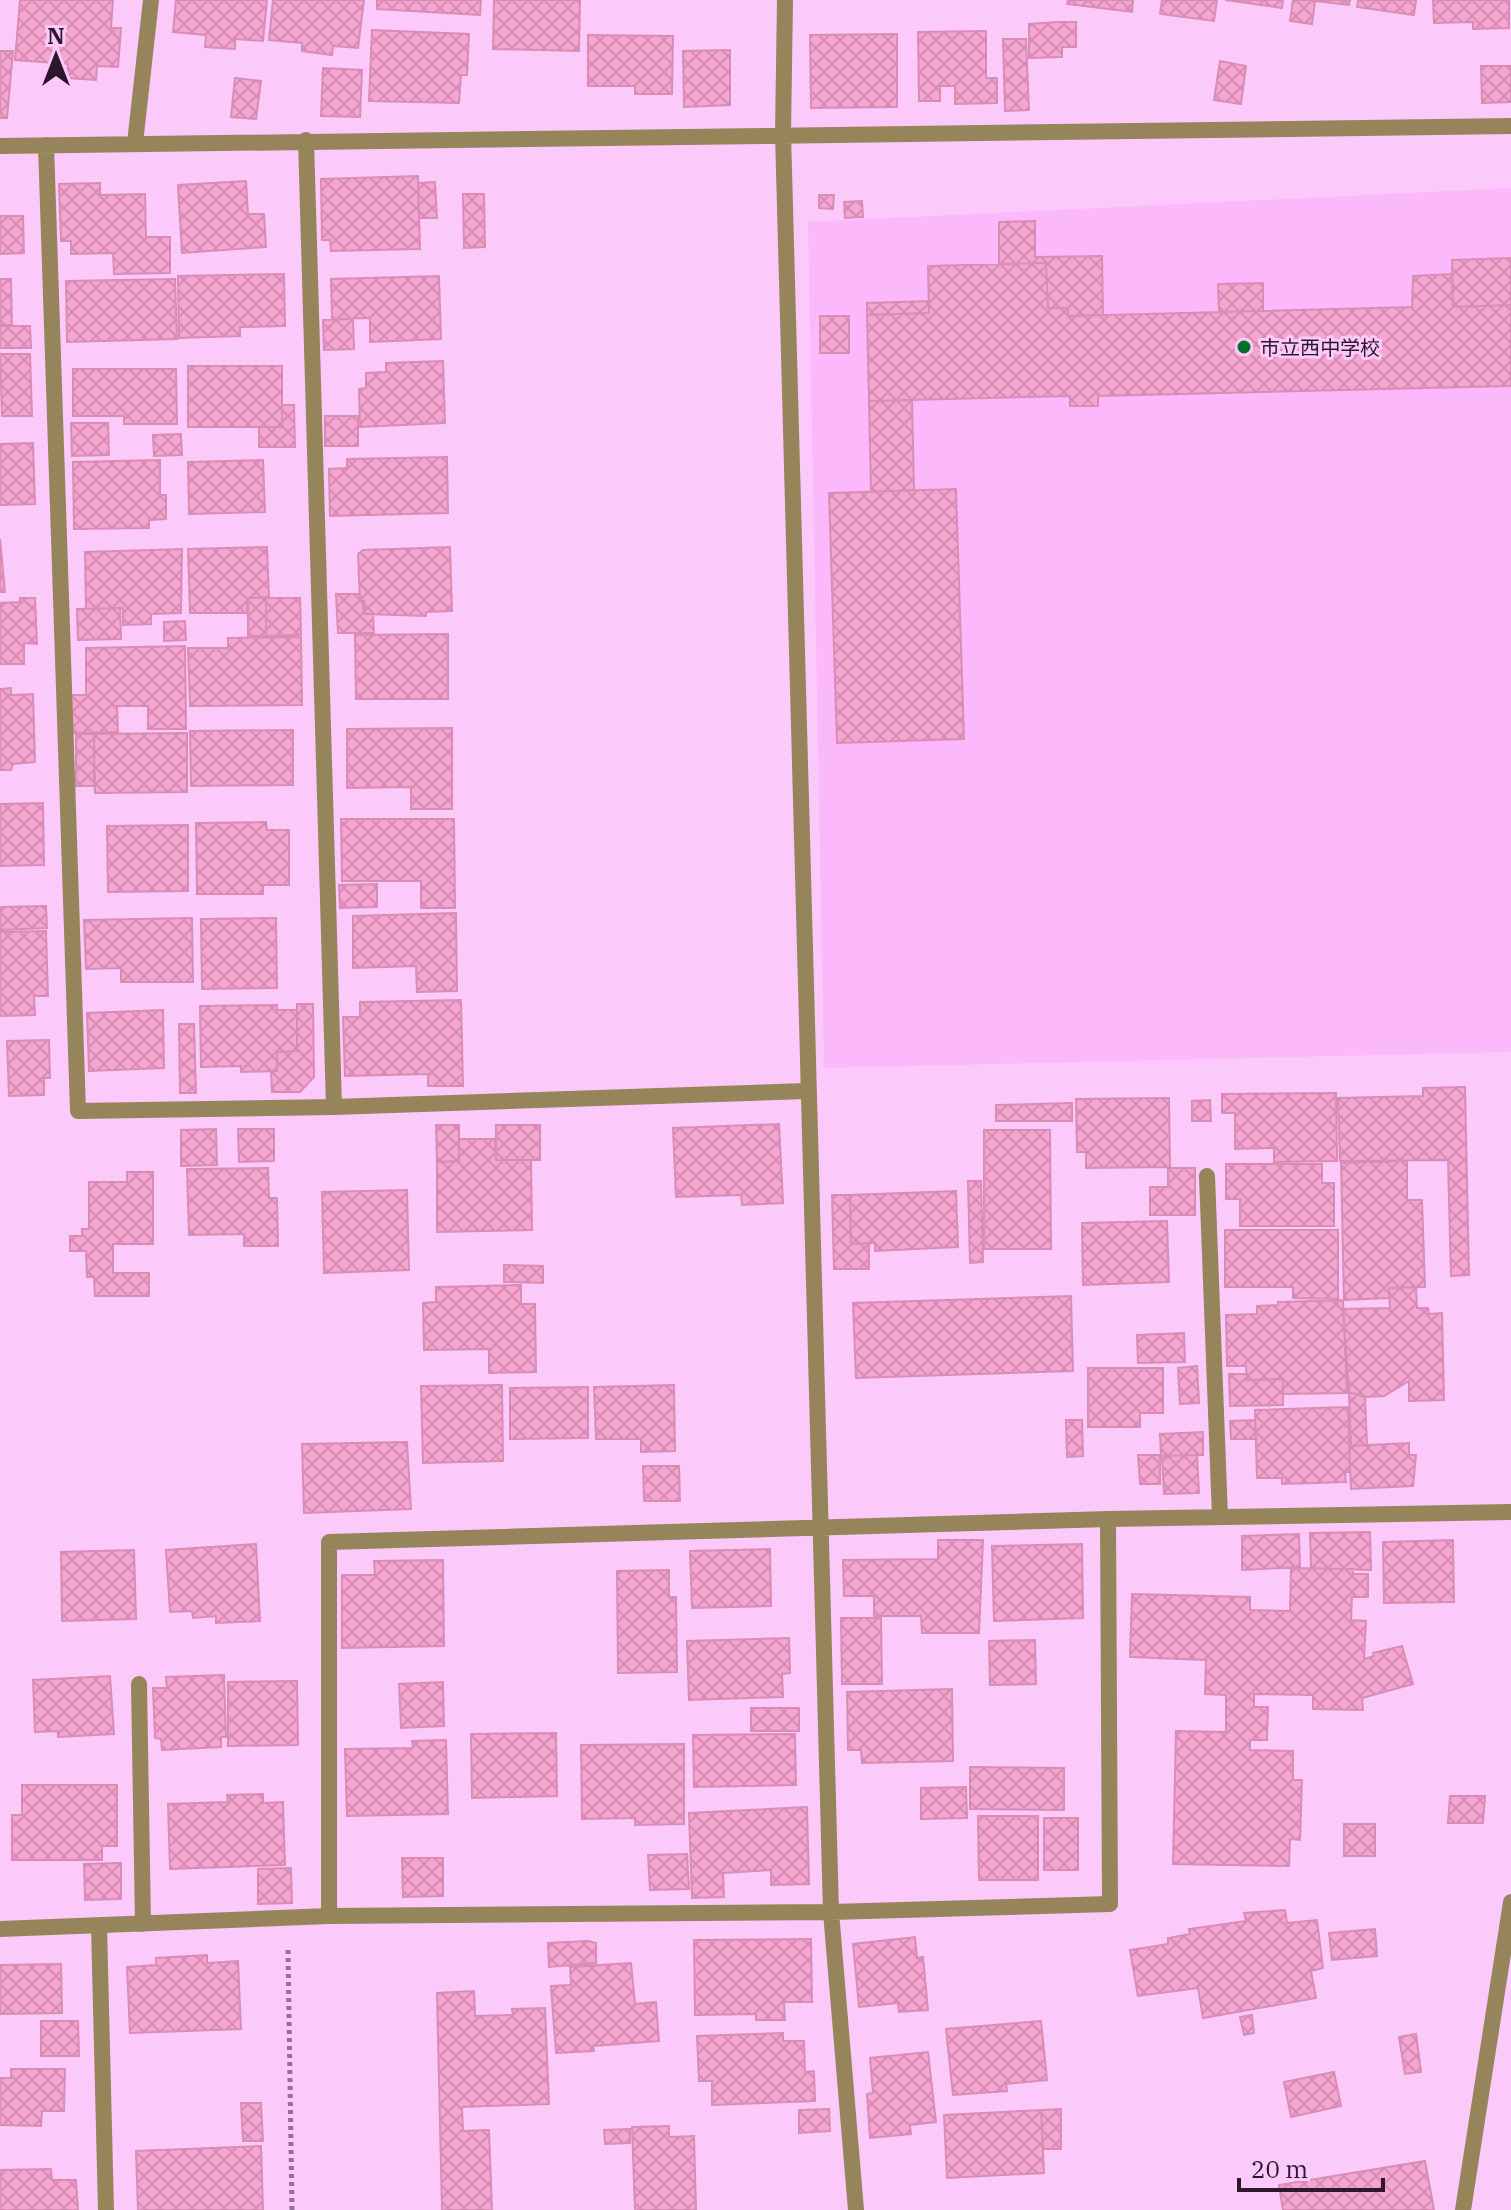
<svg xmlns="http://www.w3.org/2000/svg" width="1511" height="2210" viewBox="0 0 1511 2210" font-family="'IBM Plex Serif','Noto Sans JP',serif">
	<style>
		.built { fill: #fbb9fb }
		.building { fill: url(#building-cross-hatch); stroke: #d98db5; stroke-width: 2 }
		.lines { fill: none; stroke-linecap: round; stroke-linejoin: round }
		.path { stroke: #957295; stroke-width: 5; stroke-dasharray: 4 4; stroke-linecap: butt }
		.minor { stroke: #96845a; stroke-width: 16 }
		.poi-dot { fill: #027326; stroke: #fbcafa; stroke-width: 3 }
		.labels { text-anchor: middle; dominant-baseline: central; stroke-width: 6; stroke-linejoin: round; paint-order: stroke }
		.poi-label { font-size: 20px; fill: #2d172d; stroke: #fbcafa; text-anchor: start }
	</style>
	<defs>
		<pattern id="building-cross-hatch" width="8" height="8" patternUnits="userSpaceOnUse" patternTransform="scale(2)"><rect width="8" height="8" fill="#f6a5d0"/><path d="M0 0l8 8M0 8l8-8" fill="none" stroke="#d38db3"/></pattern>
	</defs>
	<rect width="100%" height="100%" fill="#fbcafa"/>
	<!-- built -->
	<path class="built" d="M1511 188V1052L824 1068 808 222Z"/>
	<!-- building -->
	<path class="building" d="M20 0H113L111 28H121L118 67 97 66 96 80 67 78 68 64 15 60Z
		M176 0H267L263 41 235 39V49L205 47 206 35 173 32Z
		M273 0H364L358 48 333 46 332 55 302 51V43L269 40Z
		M377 0H481L480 15 377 9Z
		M494 0H580L579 51 493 49Z
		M1068 0H1133L1132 12 1067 4Z
		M1162 0H1217L1214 21 1160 14Z
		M1225 0H1283L1282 8Z
		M1293 0H1350L1349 5 1315 1 1312 24 1290 21Z
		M1358 0H1416L1414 15 1357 7Z
		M1433 0H1509V28L1473 29V22L1434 23Z
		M1057 22H1076V47H1062V57L1029 58V24Z
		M372 30 469 34 467 75H461L459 103 369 101Z
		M986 31V78H997V103L955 104V86H940V101H919L918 32Z
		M897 34V107L811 108 810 35Z
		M588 35 673 36 672 94H635V86H588Z
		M1003 39H1026L1029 110 1005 111Z
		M730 50V105L684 107 683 51Z
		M0 51H13L7 118H0Z
		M1220 61 1246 66 1241 104 1214 100Z
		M1481 66H1511V102L1482 103Z
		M323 68 362 70 360 117 321 116Z
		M235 78 261 81 256 119 231 117Z
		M418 176 420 249 331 251 330 240H322L321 179Z
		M246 181 248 214H264L266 247 182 253 178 185Z
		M435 182 437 218H419L418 183Z
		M100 183V195L145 194 146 237H170V273L114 274 113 253 71 254V241H61L59 184Z
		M463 194H484L485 247 464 248Z
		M819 195H834L833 209 819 208Z
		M862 201 863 217 845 218 844 202Z
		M0 216H23L24 253 0 254Z
		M1035 221V257L1102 256 1103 315 1068 316V308H1048L1046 263 999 264V222Z
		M1511 258V305L1453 307 1452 260Z
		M1046 263 1048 308H1068V316L1412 307 1413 276 1452 274 1453 307 1511 305V386L1098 396V406H1070V396L869 401 867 315 929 313 928 266Z
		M284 274 285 326 240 327V336L179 338 178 276Z
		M439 276 441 339 370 342V318L332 319 331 279Z
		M0 279H11L12 325H0Z
		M175 279 177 339 67 342 66 281Z
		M1263 283V311L1219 312 1218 284Z
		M929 301V313L867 315V303Z
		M820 316H849V353H820Z
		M353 319 354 349 324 350 323 320Z
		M0 326H30L31 348H0Z
		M0 354H30L32 416H2Z
		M443 361 445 423 360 427 359 389 366 388V373L386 372V363Z
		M188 366H282V427H188Z
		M73 369H176L177 424H124V416H73Z
		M912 400 914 490 871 492 869 401Z
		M282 405H294L295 447H259V427H282Z
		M325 416H358V446H325Z
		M71 423H108L109 455 72 456Z
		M181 434 182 455 154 456 153 435Z
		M33 443 35 504 0 505V444Z
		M447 457 448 513 330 516 329 469 347 468V459Z
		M160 460V495H166V519L149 520V528L74 529 73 462Z
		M263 460 265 512 189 514 188 462Z
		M956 489 964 739 837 743 829 493Z
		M0 539 5 592H0Z
		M267 547 269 597 247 598V613H190L188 549Z
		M450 547 452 611 426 612V616L365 614 364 601H360L358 554 363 550Z
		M182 549 181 613 151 614V624L123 625V608L86 609 85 552Z
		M336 594H360L365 614H373L374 633H338Z
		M20 598H35L37 644 24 643V664H0V603L20 602Z
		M248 598H266V636H248Z
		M266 598H300L301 635 266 636Z
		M120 608 121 639 78 640 77 609Z
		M185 621 186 640 164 641V622Z
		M448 634V699H356L355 635Z
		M301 637 302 705 190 706 188 648H228V638Z
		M185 646 186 729H148V706H117L118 732 72 733 71 695H86V648Z
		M11 688V695L33 694 35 762 13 764 11 770H0V689Z
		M452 728V809H411V787L347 788V729Z
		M293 730V785L191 786 190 731Z
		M187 733V792L95 793 94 734Z
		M76 734H94V786H76Z
		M43 803 44 865 0 866V804Z
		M341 819H454L455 908H421V881H342Z
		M266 822 267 830H289V885H263V894H197L196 823Z
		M188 825V891L108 892 107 826Z
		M377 884V907L340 908 339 885Z
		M46 906 47 928 0 930V907Z
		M456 913 457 991 417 992 416 966 353 968V916Z
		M192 918 193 982H121V968L86 969 84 920Z
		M276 918 277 988 202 989 201 919Z
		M46 931 48 996H34L35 1015 0 1016V932Z
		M461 1000 463 1086H428V1074L345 1076 343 1017H360V1002Z
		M297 1004H313L314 1077 300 1092H272L271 1071H277V1052L297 1051Z
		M277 1005V1010H297V1051L277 1052V1071L241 1072V1066L201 1067 200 1006Z
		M163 1010 164 1068 89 1071 87 1013Z
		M179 1024H194L196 1093H180Z
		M49 1040 50 1078H44V1095L9 1096 7 1041Z
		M1465 1087 1469 1275 1451 1276 1448 1160 1340 1161 1338 1098 1423 1096V1088Z
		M1336 1093 1337 1161 1274 1162V1148L1235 1149V1113H1222V1094Z
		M1169 1098 1170 1167 1086 1168V1152H1077L1076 1099Z
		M1210 1100 1211 1121H1192V1101Z
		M1072 1103V1121H996V1105Z
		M779 1124 783 1203 742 1205 741 1195 676 1197 673 1128Z
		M436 1125H459V1161L437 1162Z
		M496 1125H540V1160H496Z
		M216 1129 217 1165 181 1166V1130Z
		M238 1129H274V1161L239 1162Z
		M984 1130H1050L1051 1249H984Z
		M459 1139H495L496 1160H531L532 1230 437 1232V1162L459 1161Z
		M1407 1161V1200H1422L1425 1287 1389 1288 1390 1298 1344 1300 1341 1163Z
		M1226 1164H1322V1183H1334V1226H1240V1199H1226Z
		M268 1168 269 1198H277L278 1246H244V1234L189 1235 187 1169Z
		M1168 1168H1195V1215H1150V1187H1168Z
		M127 1172H153V1244H113V1273H149V1296H95L94 1277H87L86 1251H70V1236H82V1229H89V1182H127Z
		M968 1181H981L983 1262 970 1263Z
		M407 1190 409 1270 324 1273 322 1192Z
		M956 1191 958 1247 875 1251V1243L851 1244 850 1195Z
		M832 1195H850L851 1244 869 1243V1269H834Z
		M1167 1221 1169 1282 1083 1285 1082 1223Z
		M1225 1230H1338V1299L1293 1298V1287H1225Z
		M504 1265 543 1266V1283L504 1282Z
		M521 1285V1304H535L536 1372 489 1373V1349L424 1350 423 1303 436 1302V1287Z
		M1416 1287 1417 1308H1428L1429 1314 1442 1313 1444 1400 1409 1401V1381L1384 1396 1365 1397 1349 1392 1343 1309 1390 1308 1389 1288Z
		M1071 1296 1073 1371 856 1378 853 1303Z
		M1343 1300 1347 1393 1283 1394V1379L1247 1380 1246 1366H1227L1226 1315 1257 1314V1306L1278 1305V1302Z
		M1184 1333 1185 1362 1138 1363 1137 1335Z
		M1197 1366 1199 1403 1180 1404 1178 1368Z
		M1088 1368H1163V1413H1140V1427H1088Z
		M1229 1374H1247V1380L1283 1379V1405L1230 1406Z
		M502 1385 503 1461 423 1463 421 1386Z
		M674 1385 675 1451 641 1452V1439H596L594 1387Z
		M588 1387V1438L510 1439V1388Z
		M1349 1392 1365 1397 1367 1445 1351 1446Z
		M1348 1407 1350 1471 1345 1472 1346 1482 1282 1484V1478H1257L1255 1410Z
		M1066 1420H1082L1083 1456 1067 1457Z
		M1255 1420 1256 1439H1231L1230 1421Z
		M1203 1432V1455L1161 1456 1160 1434Z
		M407 1442 411 1509 304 1513 302 1444Z
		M1409 1443V1455H1416L1413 1486 1351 1489 1349 1446Z
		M1138 1455H1160V1484H1140Z
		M1197 1455 1199 1493 1164 1494 1162 1456Z
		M643 1466H679L680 1501H644Z
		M1370 1532 1371 1570 1311 1568 1310 1533Z
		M1299 1534 1300 1567 1242 1570V1536Z
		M938 1540H983L979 1633H922L921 1616H874V1596H844L843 1560 938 1559Z
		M1453 1540 1454 1602 1384 1603 1383 1542Z
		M256 1544 260 1621 216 1623V1616L193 1618 192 1611 170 1612 166 1550Z
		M1082 1544 1083 1618 994 1621 992 1546Z
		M770 1549 771 1606 692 1608 690 1551Z
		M134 1550 136 1619 62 1621 61 1552Z
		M443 1560 444 1646 342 1648V1575H375L374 1561Z
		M1291 1568 1353 1569V1574H1368V1597H1352L1351 1620 1366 1621 1364 1659 1374 1656 1373 1653 1402 1646 1413 1684 1362 1698 1363 1710 1313 1709V1695L1254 1694V1707H1268L1267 1740H1250V1750L1293 1751V1780H1302L1300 1840 1290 1839 1289 1866 1173 1864 1176 1731 1226 1732V1695L1205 1694 1206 1660 1130 1657 1132 1594 1250 1597V1610L1290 1611Z
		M669 1570V1597H676L677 1672 618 1673 617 1571Z
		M841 1618H881L882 1684H842Z
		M789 1638 790 1673 782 1674 783 1697 689 1700 687 1641Z
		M1035 1640 1036 1684 990 1685 989 1641Z
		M224 1675 226 1737H221V1747L162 1750 161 1739 155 1738 153 1688H167L166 1677Z
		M110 1676 114 1734 58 1737V1731L35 1732 33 1680Z
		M297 1681 298 1745 228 1746V1682Z
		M443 1682 444 1726 401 1728 399 1684Z
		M952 1689 953 1761 862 1763 861 1750H848L847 1692Z
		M751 1708H799V1731H751Z
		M556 1733 557 1796 472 1798 471 1734Z
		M795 1734 796 1785 694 1787 693 1735Z
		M446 1740 448 1814 347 1816 345 1749 413 1748 412 1741Z
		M684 1744V1824L635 1825V1818L582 1819 581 1745Z
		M970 1767 1064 1768V1810L970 1809Z
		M22 1785H117V1846H102V1860H12V1815H22Z
		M966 1787 967 1818 921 1819V1788Z
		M263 1794V1803L283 1802 285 1865 170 1869 168 1804 228 1802 227 1795Z
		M1450 1796H1485L1483 1823H1448Z
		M807 1807 809 1884 771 1885V1870L723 1873 724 1897 692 1898 689 1813Z
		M978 1816H1038V1880H979Z
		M1044 1818H1078V1870H1044Z
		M1344 1824H1375V1856H1344Z
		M687 1854 689 1889 650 1890 648 1855Z
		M402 1858H443V1896L403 1897Z
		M121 1863V1899L85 1900 84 1864Z
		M291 1868 292 1903 258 1904V1869Z
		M1285 1910 1287 1923 1317 1920 1323 1968 1311 1971 1316 1998 1203 2018 1198 1988 1138 1996 1130 1950 1168 1944V1938L1190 1934 1189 1929 1246 1921 1244 1913Z
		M1375 1929 1377 1956 1332 1960 1329 1933Z
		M915 1937 917 1958 923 1957 928 2010 899 2012 898 2003 859 2007 853 1944Z
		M811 1939 812 2002H784L785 2020H756V2014L695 2015 694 1940Z
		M588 1941 596 1943V1963L549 1967 548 1943Z
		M207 1955V1963L238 1961 241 2029 130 2033 127 1967 156 1965V1958Z
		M631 1963 635 2004 656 2002 659 2041 593 2046 594 2051 556 2053 551 1986 571 1985 570 1967Z
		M61 1964 62 2013 0 2014V1965Z
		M474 1991 475 2016 513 2015 512 2009 545 2008 549 2104 462 2107 463 2131 489 2130 492 2210H442L437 1993Z
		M1252 2015 1254 2033 1244 2035 1240 2017Z
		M41 2021H78L79 2056H41Z
		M1041 2021 1047 2080 1006 2084 1007 2091 953 2095 946 2029Z
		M783 2033V2041H804L805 2072 814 2071 815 2101 712 2105V2081H699L697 2036Z
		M1416 2034 1421 2072 1405 2074 1399 2037Z
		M928 2052 936 2122 910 2125 911 2134 870 2138 867 2094 873 2093 870 2058Z
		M11 2069H65L64 2111H42L41 2126 0 2125V2078H11Z
		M1334 2072 1341 2106 1291 2117 1284 2082Z
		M241 2103H261L263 2141H243Z
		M829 2109 830 2131 799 2133V2110Z
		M1061 2109V2149H1043L1041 2110Z
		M1041 2110 1044 2173 947 2178 944 2115Z
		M669 2126V2137L694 2136 696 2210H635L632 2127Z
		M630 2129V2143L605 2144 604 2130Z
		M261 2146 263 2210H138L136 2151Z
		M1425 2161 1434 2210H1283L1279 2185Z
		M51 2169 52 2180H76L78 2210H0V2170Z"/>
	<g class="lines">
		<!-- path -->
		<path class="path" d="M288 1950 292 2210"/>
		<!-- minor -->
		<path class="minor" d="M785 0 783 133 831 1912 856 2210
			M306 140 334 1107
			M135 143 151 0
			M46 145 78 1111 334 1107 807 1091
			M0 146 1511 126
			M1207 1176 1220 1517
			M139 1684 143 1924
			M329 1916V1542L1108 1519 1511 1512
			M99 1926 106 2210
			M0 1929 329 1916 831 1912 1110 1904 1108 1519
			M1463 2210 1511 1902"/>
	</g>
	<!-- markers -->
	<circle class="poi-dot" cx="1244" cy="347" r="8"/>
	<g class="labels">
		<!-- poi labels -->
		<g class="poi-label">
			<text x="1260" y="347">市立西中学校</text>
		</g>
	</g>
	<!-- north arrow -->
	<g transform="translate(56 56)" stroke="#fbcafa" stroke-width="6" paint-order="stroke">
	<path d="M0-6L14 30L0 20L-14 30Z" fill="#2d172d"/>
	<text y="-12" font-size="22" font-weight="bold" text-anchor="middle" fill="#2d172d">N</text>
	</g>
	<!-- scale -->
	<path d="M1239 2178v12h144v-12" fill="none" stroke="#2d172d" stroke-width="4"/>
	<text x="1251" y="2178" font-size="24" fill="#2d172d" stroke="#fbcafa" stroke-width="6" paint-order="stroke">20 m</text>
</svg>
